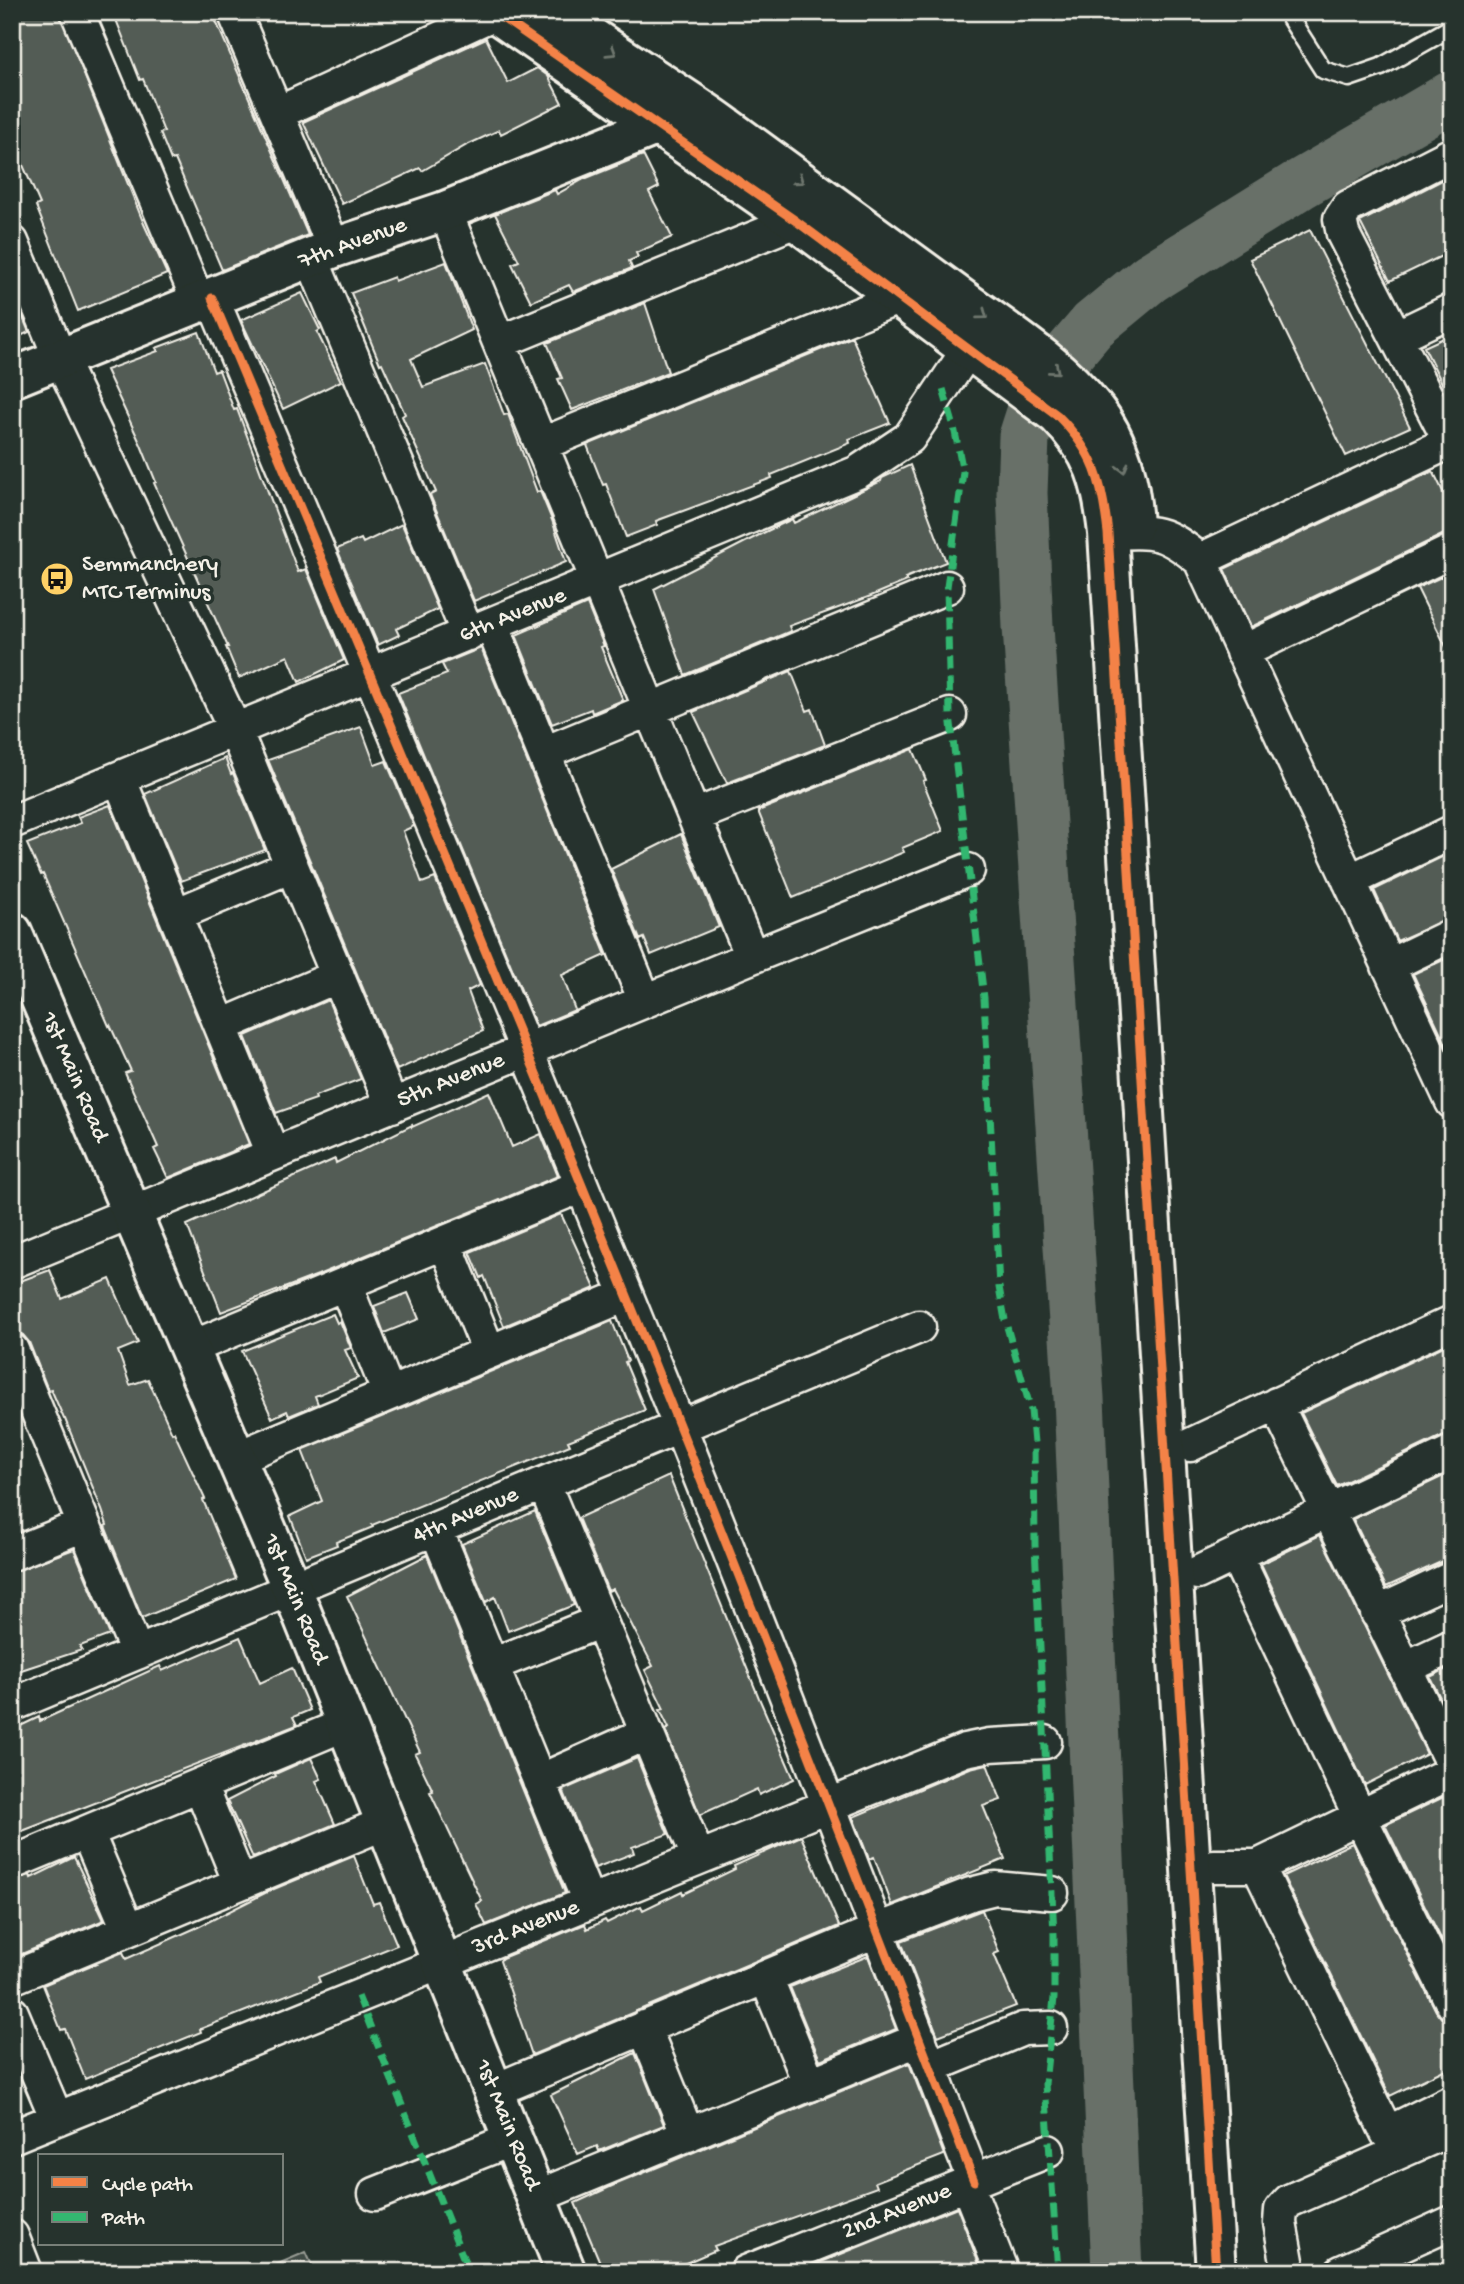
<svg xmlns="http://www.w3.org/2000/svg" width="1464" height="2284" viewBox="0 0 1464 2284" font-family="'Gochi Hand',sans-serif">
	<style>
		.green { fill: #414b45; stroke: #9a9e96; stroke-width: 2 }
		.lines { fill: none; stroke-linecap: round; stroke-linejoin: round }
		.river { stroke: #676f68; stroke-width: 51 }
		.building { fill: #525c55; stroke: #f4f1e8; stroke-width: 2 }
		.lane-casing { stroke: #f4f1e8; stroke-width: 21 }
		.street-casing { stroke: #f4f1e8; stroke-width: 37 }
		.secondary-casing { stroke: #f4f1e8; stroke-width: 44 }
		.lane { stroke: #26332d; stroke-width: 16 }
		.street { stroke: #26332d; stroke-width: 32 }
		.secondary { stroke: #26332d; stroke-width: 38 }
		.quiet { stroke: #33b770; stroke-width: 7; stroke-dasharray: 14 7; stroke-linecap: butt }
		.cycleway-casing { stroke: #26332d; stroke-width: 13 }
		.cycleway { stroke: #f48246; stroke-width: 9 }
		.oneway { stroke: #6e766e }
		.labels { text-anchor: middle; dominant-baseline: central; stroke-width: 7; stroke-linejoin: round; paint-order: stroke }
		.street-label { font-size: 24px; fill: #f4f1e8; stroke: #26332d }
		.poi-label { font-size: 24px; fill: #f4f1e8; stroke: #26332d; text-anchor: start }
	</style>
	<rect width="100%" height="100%" fill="#26332d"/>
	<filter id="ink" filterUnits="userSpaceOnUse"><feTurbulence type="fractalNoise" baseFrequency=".0143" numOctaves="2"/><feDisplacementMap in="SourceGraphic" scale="14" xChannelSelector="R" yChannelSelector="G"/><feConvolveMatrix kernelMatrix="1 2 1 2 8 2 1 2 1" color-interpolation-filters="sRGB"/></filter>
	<g filter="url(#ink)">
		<!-- green -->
		<path class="green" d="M306 2252 315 2272H259Z"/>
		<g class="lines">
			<!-- river -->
			<path class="river" d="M1117 2272 1079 1398 1028 627 1022 493 1024 437 1040 387 1093 325 1150 278 1299 185 1452 96"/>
		</g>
		<!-- building -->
		<path class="building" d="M12 12H59L144 224 167 274 78 311 36 206 40 204 12 140Z
			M113 12H212L308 235 222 270 175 159 171 160 160 133 164 132 143 79 140 80Z
			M486 38 508 83 537 68 548 76 562 103 501 134 499 130 467 145 422 171 420 168 342 204 303 122Z
			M643 155 659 187 649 192 672 237 636 253 638 257 629 261 632 268 573 292 569 285 531 302 512 264 519 261 495 214 555 190 557 194 584 179Z
			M1452 175V251L1390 281 1360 222Z
			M1310 230 1410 427 1346 456 1250 259Z
			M446 262 472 330 411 359 423 387 485 364 504 415 508 414 537 492 540 491 552 520 566 562 474 601 430 495 436 492 402 416 405 414 382 363 380 364 351 293 394 277 395 281Z
			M12 291 29 332 12 340Z
			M302 293 320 330 317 332 341 381 283 409 241 320Z
			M645 303 668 372 572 410 558 379 562 378 547 343Z
			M199 332 214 372 219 370 234 410 237 409 298 572 306 569 344 660 299 682 288 656 239 678 226 647H228L154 483 156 482 141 445 106 370 158 351 156 348Z
			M1452 334V403L1424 347Z
			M852 337 890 423 849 439 850 443 771 475 772 478 656 521 657 525 626 537 606 484 603 485 587 445Z
			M910 465 946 562 905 578 907 581 871 596 789 626 791 631 685 675 654 589 763 533 792 519 794 523 881 481 882 478Z
			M1433 471 1452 510V533L1444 534 1251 627 1224 569Z
			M402 524 438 609 396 629 399 635 378 645 337 549 361 539 363 543Z
			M1452 572V659L1417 588Z
			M587 604 604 646 601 647 623 700 592 713 591 709 552 724 516 635Z
			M481 648 606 955 562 975 575 1010 536 1026 398 693 447 674 442 664Z
			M791 671 807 711 812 709 825 745 727 783 693 712Z
			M361 727 375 765 386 761 414 826 403 831 422 883 435 878 480 985 468 991 483 1031 397 1070 268 760Z
			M913 749 926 780 923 781 943 831 902 848 904 852 793 898 758 811Z
			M225 758 231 774 233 773 265 850 181 881 145 794Z
			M110 805 249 1144 168 1178 154 1149 158 1147 125 1073 131 1071 110 1025 109 1026 43 874 41 875 27 844 81 823 78 817Z
			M681 834 719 927 651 955 644 938 640 940 611 869Z
			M1452 852V917L1397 941 1374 890Z
			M1452 956V1057L1413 974Z
			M328 1000 361 1079 315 1096 316 1099 276 1113 245 1036Z
			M489 1092 512 1147 541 1134 558 1176 318 1275 221 1312 187 1225 335 1159 336 1163 412 1125V1127Z
			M561 1214 595 1288 504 1326 484 1276 481 1278 470 1252Z
			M50 1270 62 1299 110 1279 138 1343 118 1351 130 1385 148 1379 172 1433 174 1432 205 1499 203 1500 236 1579 142 1618 105 1526 107 1525 102 1510 65 1419H64L51 1389 48 1390 29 1342 23 1335 12 1332V1284Z
			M408 1293 419 1319 384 1333 374 1306Z
			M333 1314 337 1323 340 1321 351 1348 345 1350 358 1378 315 1396 318 1404 289 1416 287 1411 272 1418 242 1351Z
			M612 1321 628 1361 625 1362 645 1410 568 1441 570 1445 372 1525 373 1527 336 1542 337 1545 306 1557 290 1516 322 1501 302 1450Z
			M1452 1342V1434L1444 1435 1337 1486 1301 1413Z
			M1452 1472V1557L1386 1587 1353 1519Z
			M669 1476 759 1698 794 1779 759 1795 757 1789 700 1815 665 1730 669 1728 660 1710 664 1709 645 1670 653 1666 613 1589 608 1591 578 1518Z
			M535 1511 574 1605 508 1631 495 1597 486 1602 462 1544Z
			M1320 1535 1427 1754 1365 1785 1261 1564Z
			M74 1549 110 1635 80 1646 82 1650 12 1673V1623L22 1619 12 1594V1572Z
			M427 1555 565 1893 486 1925 476 1904 482 1901 430 1792 433 1791 415 1754 420 1752 347 1596Z
			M240 1637 260 1683 292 1668 310 1710 293 1717 297 1725 12 1835V1730L39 1717 40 1721 160 1666 162 1671Z
			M1452 1666V1722L1430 1677Z
			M311 1758 321 1779 316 1781 335 1824 253 1858 227 1801 276 1776 275 1774Z
			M637 1758 668 1834 632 1847 634 1853 595 1868 563 1790Z
			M987 1764 1001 1800 983 1806 1005 1859 892 1905 874 1857 869 1859 853 1817 970 1768Z
			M1452 1793V1961L1385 1825Z
			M801 1836 839 1926 532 2055 500 1961 502 1958 585 1924 587 1929 605 1920 607 1923 641 1906 643 1910 682 1891 683 1894 735 1869 734 1866Z
			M1352 1843 1436 2011 1442 2019 1452 2021V2066L1390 2096 1283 1876Z
			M354 1856 373 1904 379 1902 397 1945 318 1977 320 1982 200 2029 201 2032 85 2079 65 2029 61 2030 43 1985 123 1952 126 1959 198 1927 269 1891Z
			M74 1857 104 1920 12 1958V1881L30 1875 31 1878Z
			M982 1910 999 1952 994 1954 1016 2006 938 2036 901 1941Z
			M868 1956 896 2029 820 2060 790 1987Z
			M635 2053 664 2125 599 2151 597 2146 578 2154 551 2095Z
			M909 2063 944 2155 875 2182 877 2187 714 2246 716 2250 665 2272H604L575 2203 612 2186Z
			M957 2207 982 2272H799L814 2265Z"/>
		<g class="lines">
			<defs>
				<path id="lane" d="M1286 12 1323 70 1349 78 1381 67 1452 27"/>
				<path id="street" d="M77 12 199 303
					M234 12 334 248
					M278 113 495 13
					M1452 154 1348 207 1340 219 1343 234 1452 446
					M445 211 752 957
					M12 242 60 358 235 730 392 1106
					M311 257 468 634
					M212 298C370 674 529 1051 681 1430 781 1679 877 1930 974 2181
					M1396 337 1452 310
					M500 342 796 221
					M542 444 898 298
					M1108 533C1154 531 1164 530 1200 560L1452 1102
					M1200 560 1452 441
					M491 624 645 1001
					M1242 652 1452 551
					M544 753 947 587
					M119 778 273 1154
					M694 816 950 715
					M12 822 858 472 909 438 968 350
					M1349 881 1452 832
					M175 915 292 866
					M1388 966 1452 935
					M221 1026 338 976
					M445 1243 489 1352
					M12 1262 752 957 968 870
					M345 1284 389 1394
					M190 1348 581 1186
					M12 1350 137 1653
					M1276 1404 1452 1764
					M1190 1445 1452 1322
					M236 1458 626 1295
					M544 1484 698 1857
					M436 1529 589 1902
					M12 1554 84 1525
					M1236 1555 1360 1817 1452 2003
					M1197 1573 1452 1452
					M1377 1613 1452 1578
					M492 1665 601 1621
					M1405 1668 1452 1646
					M12 1705 919 1327
					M539 1781 647 1733
					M200 1785 240 1883
					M87 1832 128 1929
					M12 1863 346 1724
					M1214 1866H1258L1452 1772
					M1258 1866 1387 2133 1452 2101
					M766 1977 810 2085
					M12 1978 385 1823
					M12 2013 57 2119
					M644 2027 688 2135
					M930 2067 1023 2029 1051 2028
					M493 2091 878 1930 971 1894 995 1888 1052 1893
					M12 2137 965 1750 990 1745 1045 1742
					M967 2184 1002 2272
					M375 2194 513 2139
					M536 2197 920 2039
					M12 2236 26 2272
					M746 2272 1048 2151
					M1289 2272 1280 2223 1281 2210 1289 2201 1452 2129
					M1341 2272 1452 2222"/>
				<path id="secondary" d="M494 12 796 221 1057 415C1095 453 1102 481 1108 533L1216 2272
					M556 12C610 52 667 85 721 123 800 181 879 238 958 296 1004 330 1057 362 1093 407 1120 440 1131 485 1133 526
					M12 378 334 248 445 211 658 125 671 108
					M12 932 292 1589 566 2272"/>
			</defs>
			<!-- lane casing -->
			<use href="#lane" class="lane-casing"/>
			<!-- street casing -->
			<use href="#street" class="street-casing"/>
			<!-- secondary casing -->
			<use href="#secondary" class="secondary-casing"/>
			<!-- lane -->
			<use href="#lane" class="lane"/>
			<!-- street -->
			<use href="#street" class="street"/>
			<!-- secondary -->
			<use href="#secondary" class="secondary"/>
			<!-- quiet -->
			<path class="quiet" d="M943 389 954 427 963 472 947 587 950 715 984 998 999 1287 1005 1320 1031 1410 1034 1443 1035 1545 1054 1935V1998L1045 2084 1058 2272
				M358 1996 469 2272"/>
			<defs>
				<path id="cycleway" d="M494 12 796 221 1057 415C1095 453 1102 481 1108 533L1216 2272
					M212 298C370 674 529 1051 681 1430 781 1679 877 1930 974 2181"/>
			</defs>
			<!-- cycleway casing -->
			<use href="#cycleway" class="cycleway-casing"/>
			<!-- cycleway -->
			<use href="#cycleway" class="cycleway"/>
		</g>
		<!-- one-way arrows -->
		<defs><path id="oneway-chevron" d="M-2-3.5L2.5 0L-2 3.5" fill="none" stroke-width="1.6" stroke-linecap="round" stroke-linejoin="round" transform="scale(1.75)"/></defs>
		<g class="oneway">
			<use href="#oneway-chevron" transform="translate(612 52) rotate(32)"/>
			<use href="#oneway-chevron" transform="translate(799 180) rotate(36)"/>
			<use href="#oneway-chevron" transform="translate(983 315) rotate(36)"/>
			<use href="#oneway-chevron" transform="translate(1055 370) rotate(40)"/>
			<use href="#oneway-chevron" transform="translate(1123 468) rotate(74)"/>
		</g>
	</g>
	<!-- icons -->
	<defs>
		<symbol id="bus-disc" viewBox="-11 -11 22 22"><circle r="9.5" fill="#ffd166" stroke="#26332d"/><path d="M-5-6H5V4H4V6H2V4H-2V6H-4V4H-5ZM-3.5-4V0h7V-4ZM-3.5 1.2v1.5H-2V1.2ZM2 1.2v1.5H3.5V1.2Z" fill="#111"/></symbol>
	</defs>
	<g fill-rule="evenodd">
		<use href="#bus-disc" x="38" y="560" width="38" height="38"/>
	</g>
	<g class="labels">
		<!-- street labels -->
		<g class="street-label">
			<text transform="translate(353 244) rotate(-20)">7th Avenue</text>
			<text transform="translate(513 616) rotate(-22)">6th Avenue</text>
			<text transform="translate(74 1077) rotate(67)">1st Main Road</text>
			<text transform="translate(451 1081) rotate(-22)">5th Avenue</text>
			<text transform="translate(466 1516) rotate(-23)">4th Avenue</text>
			<text transform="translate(295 1599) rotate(68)">1st Main Road</text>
			<text transform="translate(526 1928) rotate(-22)">3rd Avenue</text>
			<text transform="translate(507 2125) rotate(68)">1st Main Road</text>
			<text transform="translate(897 2212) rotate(-22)">2nd Avenue</text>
		</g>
		<!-- poi labels -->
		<g class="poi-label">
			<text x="82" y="565">Semmanchery<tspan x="82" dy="28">MTC Terminus</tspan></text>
		</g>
	</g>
	<!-- margin -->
	<rect width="1464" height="2284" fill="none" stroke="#26332d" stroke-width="42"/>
	<rect x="21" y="21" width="1422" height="2242" fill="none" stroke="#f4f1e8" stroke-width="2.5" filter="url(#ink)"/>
	<!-- legend -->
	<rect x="38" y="2154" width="245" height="91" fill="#26332d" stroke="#787f78" stroke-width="2"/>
	<rect x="52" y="2177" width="35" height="10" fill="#f48246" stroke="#787f78" stroke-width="2"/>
	<text x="102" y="2190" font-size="21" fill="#f4f1e8">Cycle path</text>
	<rect x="52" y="2212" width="35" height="10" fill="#33b770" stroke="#787f78" stroke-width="2"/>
	<text x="102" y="2224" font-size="21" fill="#f4f1e8">Path</text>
</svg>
